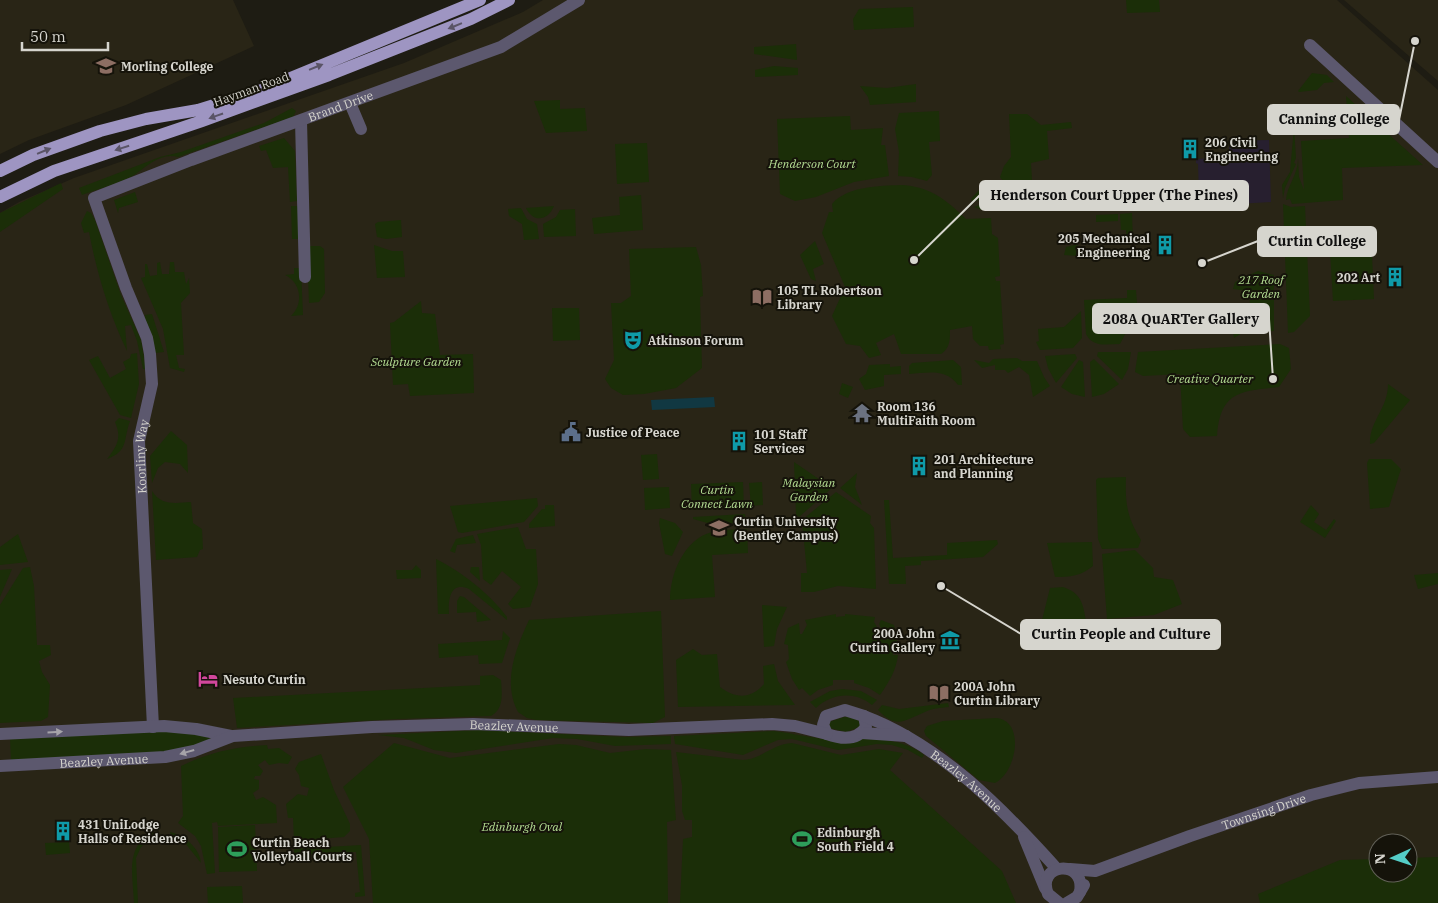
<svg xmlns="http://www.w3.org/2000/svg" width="1438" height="903" viewBox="0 0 1438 903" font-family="'IBM Plex Serif',serif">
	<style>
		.built { fill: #292516; fill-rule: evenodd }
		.industrial { fill: #271f2f }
		.green { fill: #1b2e08 }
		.water { fill: #113842 }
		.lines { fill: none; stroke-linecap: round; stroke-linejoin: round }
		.minor { stroke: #5c586e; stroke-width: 12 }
		.primary { stroke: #9e95c2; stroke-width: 12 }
		.oneway { fill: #5a5466 }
		.oneway2 { fill: #a5a3a8 }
		.labels { text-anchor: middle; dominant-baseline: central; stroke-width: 4; stroke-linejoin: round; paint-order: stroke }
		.poi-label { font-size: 12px; font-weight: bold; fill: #d6d5ce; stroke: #15130a; text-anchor: start }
		.street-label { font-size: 12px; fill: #d6d5ce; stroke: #15130a }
		.park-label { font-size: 12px; font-style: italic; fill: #b4dd93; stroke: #15130a }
		.leader { fill: none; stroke: #d6d5ce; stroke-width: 2 }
		.callout-dot { fill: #d6d5ce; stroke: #15130a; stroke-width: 2 }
		.callout { fill: #d6d5ce; stroke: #d6d5ce; stroke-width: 2 }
		.callout-label { font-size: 14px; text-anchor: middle; font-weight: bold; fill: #111 }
	</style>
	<rect width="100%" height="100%" fill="#1e1c13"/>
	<!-- built -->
	<path class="built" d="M0 0H233L254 46 126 105 29 140 0 154Z
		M543 0H1337L1438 90V903H0V213L19 202 74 178 404 63 523 12ZM1378 843H1408V873H1378Z
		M1344 0H1438V81Z"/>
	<!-- industrial -->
	<path class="industrial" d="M1269 140 1271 202 1186 207 1185 195 1199 194 1198 164 1196 163V159L1229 157V141Z"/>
	<!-- green -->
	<path class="green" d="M1126 0H1159L1160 12 1127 13Z
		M913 7 914 27 854 30 853 19 859 9Z
		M796 44 797 60 754 54V47Z
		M774 66 798 68V75L755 77V70Z
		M1312 73 1327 75 1334 82 1324 83 1317 90 1299 92 1298 91Z
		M916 84V102L870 105 868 97 860 86 887 88Z
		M1346 96 1423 165 1342 168 1343 200 1292 204 1290 199 1286 200C1287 185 1298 175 1298 159L1299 177 1304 190 1301 141 1349 138Z
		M560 100V109L585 108 587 131 546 133 534 101Z
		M292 108 296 111 293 117 178 157C162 152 148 165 137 173 128 181 95 190 82 195L79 188 160 157 181 152 264 123Z
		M939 111 940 141 929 142 932 175 927 181 912 177 898 176 899 152 895 129 899 113Z
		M1009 114H1027L1041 125 1071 122 1072 128 1047 131 1049 159 1031 163 1032 180H1027L1011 191 1000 177 1004 166 1011 157Z
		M850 116 851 130 883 128 881 145H885L889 176 854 182 816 197 795 201 780 194 777 119Z
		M1294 127 1296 158 1294 163 1296 164 1285 188 1283 198 1282 185 1290 172Z
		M284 138 295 151 297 201 290 202 288 167 273 168 266 150 261 151 259 146Z
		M647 143 649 182 617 184 615 144Z
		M986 182 990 189 986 197 973 202 971 199Z
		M61 183 63 189 0 232V213Z
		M901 185C929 186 947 200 966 219L991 218 992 234 998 238 1000 276 995 277 996 281H1000L1004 344 1000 345 1001 349 989 350 988 346H980L973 339 972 326 950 330C950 340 950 348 941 354H901L894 334 876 343 881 355 869 358 860 346 846 344 832 316 845 287 822 233 829 212H833L832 204C847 186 880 186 901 185Z
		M135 192 138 202 119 208 118 213 114 200Z
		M641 195 643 230 594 234 592 218 620 215 619 197Z
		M991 197 998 210H982L974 207 985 203Z
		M1283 204 1291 207 1305 206 1310 316 1294 332 1288 333Z
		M291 206H298L299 239H292Z
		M554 206C548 221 533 223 526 208Z
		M521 208 527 219 537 224 539 239 524 240 522 224 509 216 508 209Z
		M575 209 576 236 544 237 543 224 556 217 560 210Z
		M87 211 91 213 95 220 121 295 141 340 146 369H143L137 341 131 325 125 326 127 351C109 313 97 274 89 232L84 233 81 223Z
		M1132 213 1133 243H1127L1126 230H1121L1120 214Z
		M1118 214V221L1096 222V215Z
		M401 220 402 237 386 239 377 237 375 224 378 222Z
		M1371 232 1374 299 1333 301 1329 234Z
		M815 241 824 264 813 269 816 281 811 279 800 255Z
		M1078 244 1076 250 1078 256 1064 255 1066 247Z
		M374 245 392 251H403L405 277 377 278Z
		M307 246H320L324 249 325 293 319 302 309 303Z
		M696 247 701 265 703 296 700 297 702 368 676 388 644 394 623 395 611 388 605 379 614 360 611 303H621L631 296 629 249Z
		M160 262 162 274H169L170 262H174L175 272H184L186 284 189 278 190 293 181 303 184 355H176L179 368 185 369 184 372 170 368 163 329 141 278 145 277V264H147L150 276 157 275V263Z
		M294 268H301L303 315 291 316C304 304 301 282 285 275L294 274Z
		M1258 271 1274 275V331L1252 332 1249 291 1233 289 1235 282Z
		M1127 290H1136L1137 303 1131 313 1132 321 1120 344C1107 344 1093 348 1086 334L1084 300 1127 298Z
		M421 301 422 313 435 314 440 355 473 354 474 393 410 396 408 384 393 385 390 323 394 322Z
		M552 308H579L580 340 553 341Z
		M1081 311 1082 338 1073 348 1040 350 1036 342 1039 341 1038 329 1064 327Z
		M152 314 164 352 155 353 145 319V315Z
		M1234 316 1242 325V333L1234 338 1231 319Z
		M1280 344 1289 348 1291 369 1279 387C1241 391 1220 391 1217 436L1190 437 1183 429 1180 374 1143 376 1135 372 1138 352Z
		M1098 352H1131L1128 369 1122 380 1097 356Z
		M137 353 139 384 131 418 120 415 89 360 98 356 110 378 126 369 123 362 130 358 131 354Z
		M1075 354 1077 358 1056 383 1048 368 1045 356Z
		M1017 358 1022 361H1037L1044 377 1050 386 1033 397 1029 375 1019 367 1008 373 1005 370H995V365L982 368 974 360 989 363 993 359Z
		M1094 359 1119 384 1104 394 1092 397 1090 362Z
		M953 360 961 367 962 385H958C946 368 927 373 909 374V366L912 363Z
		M1079 360 1083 362 1085 397 1072 394 1061 387Z
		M890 364V367L901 366V374L884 375V386L865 390 859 379 866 374 869 365Z
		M842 383 853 387 848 398 839 394Z
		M1388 384 1410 400 1374 443 1370 444C1369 421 1388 409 1388 384Z
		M119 418 130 421C123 440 129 451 107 459 117 446 122 438 115 422Z
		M171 431 187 445 188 473 180 464 165 462 158 468 152 483 150 456Z
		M657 454 659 479 643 480 641 455Z
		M1369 459H1391L1401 469 1389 507 1370 509 1367 463Z
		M794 462 832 488 799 517 796 515Z
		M857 473 855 487 862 505 840 488Z
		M1126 477C1125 504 1127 517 1141 540L1138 548 1102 549 1098 539 1096 480 1098 478Z
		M743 482 744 508 692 510 691 484Z
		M762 482 763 505 751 506 749 483Z
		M669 487 670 508 645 510 644 488Z
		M152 491C161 506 176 503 191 502L193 523 202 529 203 549 200 550 197 557 156 560Z
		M836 492 871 516 870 523 874 528 876 589 838 586 814 592H801V573H807L802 520Z
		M537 498 538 506 524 522 462 533 458 532 450 506Z
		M884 500H889L893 558 947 555V543L997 540 998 544 983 557 921 561V565L905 566 906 584H889Z
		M545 505H554L555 526 529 528V524L542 509H545Z
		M1311 505 1319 514 1314 522 1326 530 1334 519 1336 521 1325 538 1300 522Z
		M745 514 746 523 711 524 693 519V517Z
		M660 518 675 523 683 532 672 556 665 554 659 523Z
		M518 527 526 549H536L538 584 530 607 513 609 508 604 521 587 502 571 491 585 483 579 481 545 477 534Z
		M747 529 748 553 712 555 715 597 670 600C670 574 684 539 712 532 723 529 736 530 747 529Z
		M18 534 28 562 0 565V547Z
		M473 535 476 543 457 545 455 553 450 551 456 539Z
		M1092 542 1093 566C1081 576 1070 577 1055 577L1047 543Z
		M1135 550 1153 568 1154 577 1173 580 1182 604 1154 615 1107 619 1102 554Z
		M436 559C462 572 490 594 507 617V620L469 589C450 581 448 600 449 614H438Z
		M416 565 421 570V578L397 579 396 570H412Z
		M30 567 34 586 37 645H50L51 655 39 661 42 672 50 685 48 717 41 721 0 723V605L23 568Z
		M471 567H479L480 581 470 572Z
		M12 569 0 597V570Z
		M1438 573V584L1418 589 1414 575Z
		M1063 587C1081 593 1083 603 1086 621L1041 624 1050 588Z
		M460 596 464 597 491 620 477 622 476 612 457 613V601Z
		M762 605 787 607 777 629 774 646 764 647Z
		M661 611 665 717 653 723 536 720 527 718 518 712C502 682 516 648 529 620Z
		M836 614V617L845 616V614L875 617 874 622 880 632 882 630 879 624 881 620 894 625 897 641 893 642V655H898C896 671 889 682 880 695L869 688 854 683V680H833V685L818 690 810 696 802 688 799 690 792 679 786 662 789 659 788 645 784 644 788 628 799 623 800 634H802L807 625 805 620Z
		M503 631 510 638 502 663 479 664 478 655 439 658 438 644 502 640Z
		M693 649 702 655 717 654 720 687C736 699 751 699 764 684L763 666 774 664 778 681 795 705 678 707 676 660Z
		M493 675 501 680C502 694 504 709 491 716L397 719 237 728 233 698 480 685V676Z
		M842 689 861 691 877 700 872 705C855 691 832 693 816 708L810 702 830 691Z
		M948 703 949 707C940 708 932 708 925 712 905 720 897 730 878 710L882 705 899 709Z
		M844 717H851L861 722 859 727 846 732 830 728 829 722Z
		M997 718C1026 722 1016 773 995 783L979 780 926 736 924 731 927 726 943 721Z
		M479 730 625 737 671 736V744L615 746 577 739 553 738 456 753 434 750 404 738 378 735Z
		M189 731 213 739 178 752 11 762 10 737Z
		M774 731C793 733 813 739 832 739 864 740 897 734 924 755L922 758 908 750 892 745 877 744 838 750 792 739 778 740 743 755 675 744 674 736Z
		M394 743 450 758 559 744 576 745 610 753 646 749 671 750 676 820 667 822 668 903H373L369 839 343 787Z
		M792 743 841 755 879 749 903 753 890 770 1002 871 1016 903H680L683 839 692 837V820H685L682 811V785L676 752 743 760C761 759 773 744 792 743Z
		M267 745 268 749 279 748 292 757 288 764 279 763 269 765 265 760 258 765 263 771 260 776H255L254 779 259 780V789L253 793 256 800 263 797 276 805 277 823 218 826 217 822 212 823 215 873 207 874 201 846 195 836 178 823 183 816 181 766C211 752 234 747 267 745Z
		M321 754 334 790 350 824V831L344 837 294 841 293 818H288L286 804 298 794 307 796 309 788 301 786 299 775 295 769 299 762Z
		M255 825 257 871 219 872 218 827Z
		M155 832 157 834 141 847 136 858 138 903H134C133 876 124 844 155 832Z
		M170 832C184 835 200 848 201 863L185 843 171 836Z
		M69 842 70 853 46 855 45 843Z
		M361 845 365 896 355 897V893L360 892 356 852 294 855V849Z
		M1438 857V903H1260L1258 894 1340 860 1378 859V873H1408V858Z
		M242 886 243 903H208L207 887Z"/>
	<!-- water -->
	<path class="water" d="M714 397 715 407 652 410 651 400Z"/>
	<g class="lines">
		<!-- minor -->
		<g class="minor">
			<path d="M1310 45 1438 162"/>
			<path d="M350 103 361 129"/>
			<path d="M301 121 305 277"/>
			<path d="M845 710 864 716 866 727C857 741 841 739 827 734L823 725 826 716Z"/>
			<path id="s1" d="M864 716C941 745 1003 809 1057 869"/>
			<path id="s2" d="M153 727 139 441 152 384 150 354 147 338 126 288 94 198 191 160 501 47 579 0"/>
			<path d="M862 733 906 736"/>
			<path d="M0 734 164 726 196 729 231 736"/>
			<path id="s3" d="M0 766 165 757 194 751 233 736 372 727 473 724 629 730 772 724 795 726 827 734"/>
			<path d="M1024 837 1045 888"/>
			<path id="s4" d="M1070 869 1095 871 1190 836 1311 795 1359 783 1438 777"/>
			<path d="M1059 903 1048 894C1035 863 1086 858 1080 892"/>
			<path d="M1067 903 1077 897 1084 885"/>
		</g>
		<!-- primary -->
		<path class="primary" d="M0 171 33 155 100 131 146 119 198 110 259 91 480 0
			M0 197 54 171 202 121 329 75 471 19 509 0"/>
	</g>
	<!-- one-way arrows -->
	<defs><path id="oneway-solid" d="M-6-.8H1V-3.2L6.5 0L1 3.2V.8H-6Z" transform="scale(1.25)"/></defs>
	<g class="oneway">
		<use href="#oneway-solid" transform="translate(455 26) rotate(158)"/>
		<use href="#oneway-solid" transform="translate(316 67) rotate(-22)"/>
		<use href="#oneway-solid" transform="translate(216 116) rotate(161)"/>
		<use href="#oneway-solid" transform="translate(122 148) rotate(162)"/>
		<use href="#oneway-solid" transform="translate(44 151) rotate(-22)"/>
	</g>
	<g class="oneway2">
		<use href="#oneway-solid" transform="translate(55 732) rotate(-3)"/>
		<use href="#oneway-solid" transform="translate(187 752) rotate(164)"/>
	</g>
	<!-- icons -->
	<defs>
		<symbol id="university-bare" viewBox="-9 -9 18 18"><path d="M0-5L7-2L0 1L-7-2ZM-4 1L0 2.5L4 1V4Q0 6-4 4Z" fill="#8d6e63" stroke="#15130a" stroke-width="2.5" paint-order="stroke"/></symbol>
		<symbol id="building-bare" viewBox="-9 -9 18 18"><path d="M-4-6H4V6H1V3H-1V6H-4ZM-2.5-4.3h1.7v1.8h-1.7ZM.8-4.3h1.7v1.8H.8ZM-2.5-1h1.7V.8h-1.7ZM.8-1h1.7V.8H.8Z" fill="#0f9aa8" stroke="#15130a" stroke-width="2.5" paint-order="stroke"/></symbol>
		<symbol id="library-bare" viewBox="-9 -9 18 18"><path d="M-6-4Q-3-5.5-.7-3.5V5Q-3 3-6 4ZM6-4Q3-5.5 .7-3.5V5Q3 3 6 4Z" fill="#8d6e63" stroke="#15130a" stroke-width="2.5" paint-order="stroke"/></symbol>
		<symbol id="theatre-bare" viewBox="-9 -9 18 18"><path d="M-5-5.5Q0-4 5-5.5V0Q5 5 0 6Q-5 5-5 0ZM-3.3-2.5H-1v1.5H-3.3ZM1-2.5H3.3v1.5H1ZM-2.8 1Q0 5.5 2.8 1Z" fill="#0f9aa8" stroke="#15130a" stroke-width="2.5" paint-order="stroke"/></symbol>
		<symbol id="temple-bare" viewBox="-9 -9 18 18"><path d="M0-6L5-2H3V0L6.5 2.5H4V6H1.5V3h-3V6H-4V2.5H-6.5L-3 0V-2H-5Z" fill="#6b7280" stroke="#15130a" stroke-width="2.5" paint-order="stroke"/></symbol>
		<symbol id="civic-bare" viewBox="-9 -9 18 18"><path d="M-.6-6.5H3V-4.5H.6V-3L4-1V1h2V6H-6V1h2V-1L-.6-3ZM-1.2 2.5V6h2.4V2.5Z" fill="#5c6f8a" stroke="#15130a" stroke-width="2.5" paint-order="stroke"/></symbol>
		<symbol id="museum-bare" viewBox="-9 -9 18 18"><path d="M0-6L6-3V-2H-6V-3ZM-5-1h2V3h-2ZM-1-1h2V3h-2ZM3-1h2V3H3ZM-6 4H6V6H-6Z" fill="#0f9aa8" stroke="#15130a" stroke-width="2.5" paint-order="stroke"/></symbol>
		<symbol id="hotel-bare" viewBox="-9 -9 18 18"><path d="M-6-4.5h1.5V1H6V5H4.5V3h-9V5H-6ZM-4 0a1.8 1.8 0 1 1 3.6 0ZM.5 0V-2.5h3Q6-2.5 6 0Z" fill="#d1479c" stroke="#15130a" stroke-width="2.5" paint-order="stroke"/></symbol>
		<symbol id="stadium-bare" viewBox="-9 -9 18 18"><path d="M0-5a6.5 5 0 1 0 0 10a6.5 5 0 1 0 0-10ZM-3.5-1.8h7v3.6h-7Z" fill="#2e9e5b" stroke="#15130a" stroke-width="2.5" paint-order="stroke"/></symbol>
	</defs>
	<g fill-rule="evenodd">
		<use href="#university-bare" x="92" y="52" width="28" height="28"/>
		<use href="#building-bare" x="1176" y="135" width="28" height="28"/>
		<use href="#building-bare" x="1151" y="231" width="28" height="28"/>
		<use href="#building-bare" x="1381" y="263" width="28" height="28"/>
		<use href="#library-bare" x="748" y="283" width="28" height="28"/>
		<use href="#theatre-bare" x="619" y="326" width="28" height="28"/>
		<use href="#temple-bare" x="848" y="399" width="28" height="28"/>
		<use href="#civic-bare" x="557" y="418" width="28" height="28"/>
		<use href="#building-bare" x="725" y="427" width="28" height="28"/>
		<use href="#building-bare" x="905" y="452" width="28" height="28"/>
		<use href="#university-bare" x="705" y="514" width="28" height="28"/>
		<use href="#museum-bare" x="936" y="626" width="28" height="28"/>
		<use href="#hotel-bare" x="194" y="665" width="28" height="28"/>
		<use href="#library-bare" x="925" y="679" width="28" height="28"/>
		<use href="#building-bare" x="49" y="817" width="28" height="28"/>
		<use href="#stadium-bare" x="788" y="825" width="28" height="28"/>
		<use href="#stadium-bare" x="223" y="835" width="28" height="28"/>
	</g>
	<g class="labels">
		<!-- poi labels -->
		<g class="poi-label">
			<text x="121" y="66">Morling College</text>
			<text x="1205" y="142">206 Civil<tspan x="1205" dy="14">Engineering</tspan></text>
			<text x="1150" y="238" text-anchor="end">205 Mechanical<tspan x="1150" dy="14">Engineering</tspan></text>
			<text x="1380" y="277" text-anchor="end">202 Art</text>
			<text x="777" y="290">105 TL Robertson<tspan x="777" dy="14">Library</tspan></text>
			<text x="648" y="340">Atkinson Forum</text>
			<text x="877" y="406">Room 136<tspan x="877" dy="14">MultiFaith Room</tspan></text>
			<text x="586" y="432">Justice of Peace</text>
			<text x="754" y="434">101 Staff<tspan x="754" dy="14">Services</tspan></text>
			<text x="934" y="459">201 Architecture<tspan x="934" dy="14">and Planning</tspan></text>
			<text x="734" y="521">Curtin University<tspan x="734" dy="14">(Bentley Campus)</tspan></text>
			<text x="935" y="633" text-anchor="end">200A John<tspan x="935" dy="14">Curtin Gallery</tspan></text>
			<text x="223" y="679">Nesuto Curtin</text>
			<text x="954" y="686">200A John<tspan x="954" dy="14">Curtin Library</tspan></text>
			<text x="78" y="824">431 UniLodge<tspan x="78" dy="14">Halls of Residence</tspan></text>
			<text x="817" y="832">Edinburgh<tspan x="817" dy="14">South Field 4</tspan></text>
			<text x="252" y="842">Curtin Beach<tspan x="252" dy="14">Volleyball Courts</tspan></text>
		</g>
		<!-- street labels -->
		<g class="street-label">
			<text transform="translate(251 89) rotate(-20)">Hayman Road</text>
			<text stroke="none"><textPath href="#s2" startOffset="804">Brand Drive</textPath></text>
			<text stroke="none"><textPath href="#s2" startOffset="271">Koorliny Way</textPath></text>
			<text stroke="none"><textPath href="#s3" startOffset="518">Beazley Avenue</textPath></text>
			<text stroke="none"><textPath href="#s3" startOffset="104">Beazley Avenue</textPath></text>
			<text stroke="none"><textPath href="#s1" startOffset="122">Beazley Avenue</textPath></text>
			<text stroke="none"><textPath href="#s4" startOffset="204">Townsing Drive</textPath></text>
		</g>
		<!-- park labels -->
		<g class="park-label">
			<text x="812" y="163">Henderson Court</text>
			<text x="1261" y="279">217 Roof<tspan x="1261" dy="14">Garden</tspan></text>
			<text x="416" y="361">Sculpture Garden</text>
			<text x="1210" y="378">Creative Quarter</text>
			<text x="809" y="482">Malaysian<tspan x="809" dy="14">Garden</tspan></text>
			<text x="717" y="489">Curtin<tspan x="717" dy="14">Connect Lawn</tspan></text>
			<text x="522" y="826">Edinburgh Oval</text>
		</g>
	</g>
	<!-- callouts -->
	<path class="leader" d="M1415 41L1399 120M914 260L980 195M1202 263L1258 241M1273 379L1269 319M941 586L1021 634"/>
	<g class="callout-dot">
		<circle cx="1415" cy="41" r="5"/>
		<circle cx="914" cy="260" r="5"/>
		<circle cx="1202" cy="263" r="5"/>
		<circle cx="1273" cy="379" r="5"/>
		<circle cx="941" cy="586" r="5"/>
	</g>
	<g class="callout">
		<rect x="1268" y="105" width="131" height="29" rx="5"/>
		<rect x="980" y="181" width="268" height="29" rx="5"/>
		<rect x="1258" y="227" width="118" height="29" rx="5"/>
		<rect x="1093" y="304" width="176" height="29" rx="5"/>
		<rect x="1021" y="620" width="199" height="29" rx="5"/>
	</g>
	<g class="callout-label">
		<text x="1334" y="124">Canning College</text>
		<text x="1114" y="200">Henderson Court Upper (The Pines)</text>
		<text x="1317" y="246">Curtin College</text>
		<text x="1181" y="324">208A QuARTer Gallery</text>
		<text x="1121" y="639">Curtin People and Culture</text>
	</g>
	<!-- north arrow -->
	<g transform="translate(1393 858) rotate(267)"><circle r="24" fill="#15130a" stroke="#626158"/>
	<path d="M0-4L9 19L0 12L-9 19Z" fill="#54cdc7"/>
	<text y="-8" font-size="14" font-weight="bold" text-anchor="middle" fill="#d6d5ce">N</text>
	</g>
	<!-- scale -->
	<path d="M22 42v8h86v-8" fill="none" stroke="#d6d5ce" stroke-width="2.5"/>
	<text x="30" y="42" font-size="15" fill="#d6d5ce" stroke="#15130a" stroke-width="4" paint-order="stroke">50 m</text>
</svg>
